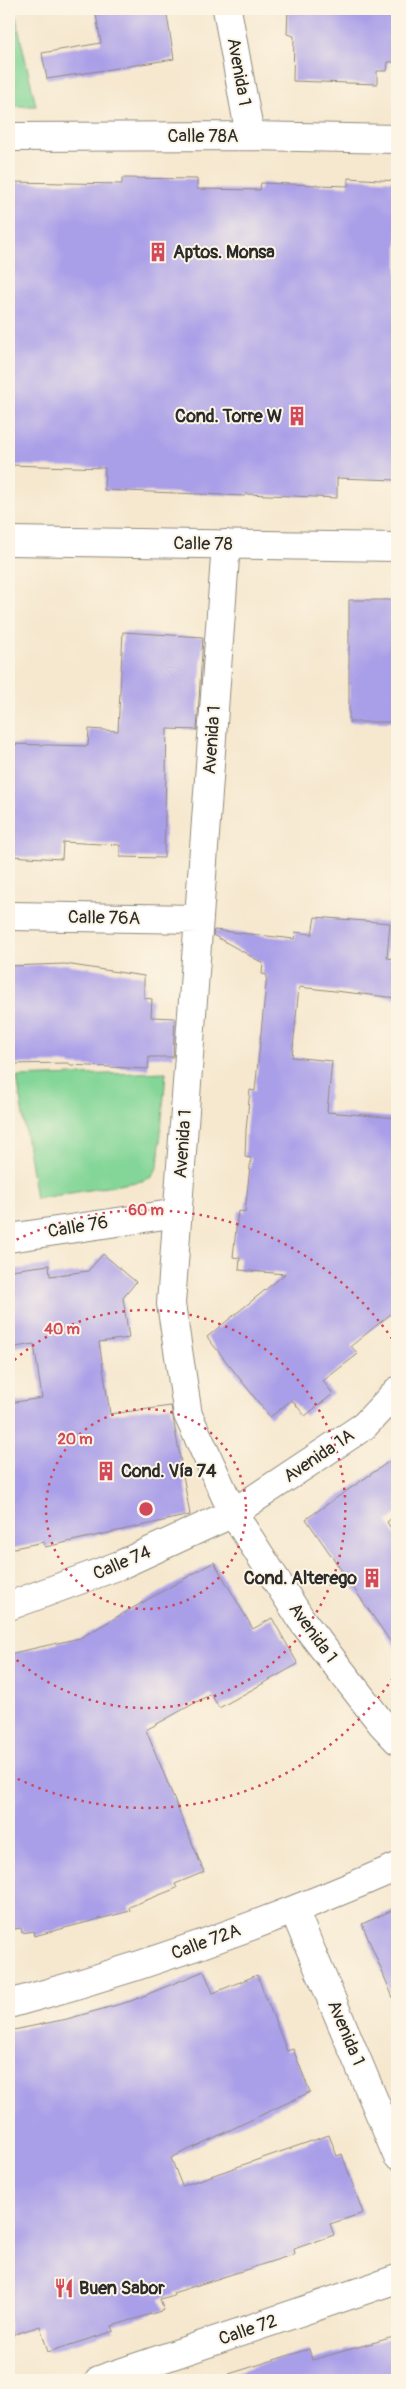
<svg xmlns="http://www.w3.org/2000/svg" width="406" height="2389" viewBox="0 0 406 2389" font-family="Pangolin,sans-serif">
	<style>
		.grass { fill: #83d697; stroke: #578061 }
		.building { fill: #a99ee8 }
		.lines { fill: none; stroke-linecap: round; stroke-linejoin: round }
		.minor-casing { stroke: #908a7d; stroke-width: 30 }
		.minor { stroke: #fff; stroke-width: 28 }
		.ring { fill: none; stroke: #d1495b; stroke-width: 2.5; stroke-dasharray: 2.5 5 }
		.labels { text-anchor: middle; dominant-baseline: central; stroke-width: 4; stroke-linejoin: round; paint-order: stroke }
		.street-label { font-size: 18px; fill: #2b2b2b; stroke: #fcf5e5 }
		.poi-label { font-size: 18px; font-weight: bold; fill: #2b2b2b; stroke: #fcf5e5; text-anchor: start }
		.centre { fill: #d1495b; stroke: #fcf5e5; stroke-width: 2.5 }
		.ring-label { font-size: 15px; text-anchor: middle; font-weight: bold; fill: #d1495b; stroke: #fcf5e5; stroke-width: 4; stroke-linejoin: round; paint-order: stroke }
	</style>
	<rect width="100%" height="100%" fill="#fcf5e5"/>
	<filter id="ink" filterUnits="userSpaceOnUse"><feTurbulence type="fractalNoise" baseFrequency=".02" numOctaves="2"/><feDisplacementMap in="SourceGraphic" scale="10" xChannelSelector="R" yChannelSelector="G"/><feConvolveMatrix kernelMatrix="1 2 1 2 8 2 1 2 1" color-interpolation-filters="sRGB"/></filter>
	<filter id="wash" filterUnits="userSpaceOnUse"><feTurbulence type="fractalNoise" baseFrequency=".0096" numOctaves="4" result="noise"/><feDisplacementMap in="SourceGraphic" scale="20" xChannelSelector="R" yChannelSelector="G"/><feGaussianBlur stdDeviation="1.12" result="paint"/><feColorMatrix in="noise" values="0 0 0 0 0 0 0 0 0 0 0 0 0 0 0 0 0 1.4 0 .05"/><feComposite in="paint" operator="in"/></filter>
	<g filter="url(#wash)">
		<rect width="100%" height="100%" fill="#f6e8cf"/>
		<!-- grass -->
		<path class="grass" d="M9 9H14L36 106H9Z
			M166 1072 158 1166 152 1177 142 1181 36 1199 17 1077Z"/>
		<g id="blocks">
			<!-- building -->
			<path class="building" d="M95 9H166L174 59 47 79 42 53 101 43Z
				M288 9H397V62H388L387 71H377V84L293 81 294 36 287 34Z
				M122 178 197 179V189L260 190 261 183 348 186V178L397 181V480L337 478V498L246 494 245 496 104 490 105 468 9 465V182L122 184Z
				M349 600H397V722H349Z
				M123 632 203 637 197 730 167 729 164 858 120 857V845L63 842 62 859 9 856V744L88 746 89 729 118 731Z
				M315 917 390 923 387 958 397 959V998L299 987 292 1057 332 1061 327 1112 397 1118V1309L351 1346 358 1354 323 1381 333 1394 305 1416 292 1400 270 1417 207 1337 285 1274 239 1270 240 1258 233 1257 238 1211 245 1212 251 1158 245 1157 246 1130 250 1090 255 1091 267 975 262 974 263 963 213 935 214 930 294 939 295 932 312 934Z
				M65 964 144 976V998L152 999 151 1017 175 1018 173 1057H149L148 1069 71 1065 68 1063 9 1064V966Z
				M103 1254 136 1282 123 1298 129 1338 99 1342 110 1414 171 1406 190 1515 45 1547 44 1542 9 1549V1403L42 1398 34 1344 9 1348V1292H14L11 1270 49 1265 50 1276 88 1271Z
				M397 1456V1514L387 1522 397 1538V1651L306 1519Z
				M214 1562 253 1629 272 1618 298 1664 219 1708 211 1694 146 1730 204 1872 175 1884 177 1888 129 1907 130 1911 34 1936 33 1931 22 1933 21 1928 9 1930V1654L80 1638Z
				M397 1908V2007L362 1924Z
				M204 1971 213 1993 257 1975 287 2051 293 2049 310 2092 171 2158 182 2186 329 2135 337 2156 342 2154 363 2213 330 2224 334 2235 294 2249 295 2254 173 2293 174 2295 160 2299 164 2310 112 2326 114 2331 48 2352 40 2326 9 2336V2031L67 2019 131 2001Z
				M397 2336V2380H230L229 2374 309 2349 312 2360Z"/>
		</g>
	</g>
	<g filter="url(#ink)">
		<use href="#blocks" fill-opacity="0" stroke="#908a7d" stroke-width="1"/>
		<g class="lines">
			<defs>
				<path id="minor" d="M227 9 250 136
					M9 137 250 136 397 139
					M9 541 397 547
					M226 544 171 1304 188 1415 233 1513 303 1622 382 1724 397 1740
					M9 916 199 919
					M9 1238 178 1213
					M9 1606 120 1565 233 1513 364 1426 397 1391
					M294 1910 397 2155
					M9 2004C142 1968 271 1922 397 1867
					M99 2380 397 2279"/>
			</defs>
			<!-- minor casing -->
			<use href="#minor" class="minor-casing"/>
			<!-- minor -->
			<use href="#minor" class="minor"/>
		</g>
	</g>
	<!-- distance rings -->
	<g class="ring">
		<circle cx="146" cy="1509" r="100"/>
		<path d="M9 1365A199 199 0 1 1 9 1653"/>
		<path d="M397 1672A299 299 0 0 1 10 1775M10 1243A299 299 0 0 1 397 1346"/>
	</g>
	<!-- icons -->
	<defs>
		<symbol id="building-bare" viewBox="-9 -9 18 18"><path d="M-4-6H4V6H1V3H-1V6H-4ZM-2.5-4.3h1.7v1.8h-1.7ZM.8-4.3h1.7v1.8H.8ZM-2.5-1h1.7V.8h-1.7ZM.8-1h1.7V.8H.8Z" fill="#d1495b" stroke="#fcf5e5" stroke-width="2.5" paint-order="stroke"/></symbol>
		<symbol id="restaurant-bare" viewBox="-9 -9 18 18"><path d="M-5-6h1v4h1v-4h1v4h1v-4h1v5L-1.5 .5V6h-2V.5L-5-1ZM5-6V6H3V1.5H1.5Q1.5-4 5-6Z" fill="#d1495b" stroke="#fcf5e5" stroke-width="2.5" paint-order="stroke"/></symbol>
	</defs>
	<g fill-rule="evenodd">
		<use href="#building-bare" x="144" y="238" width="28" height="28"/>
		<use href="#building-bare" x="283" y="402" width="28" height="28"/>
		<use href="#building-bare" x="92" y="1457" width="28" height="28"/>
		<use href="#building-bare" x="358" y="1564" width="28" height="28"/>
		<use href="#restaurant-bare" x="50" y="2274" width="28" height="28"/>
	</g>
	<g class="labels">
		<!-- street labels -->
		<g class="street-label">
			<text transform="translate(239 72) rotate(80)">Avenida 1</text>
			<text x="203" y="136">Calle 78A</text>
			<text transform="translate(203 544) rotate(1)">Calle 78</text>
			<text transform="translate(212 740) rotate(-86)">Avenida 1</text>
			<text transform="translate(104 918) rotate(1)">Calle 76A</text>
			<text transform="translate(183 1144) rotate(-86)">Avenida 1</text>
			<text transform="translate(78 1227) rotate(-9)">Calle 76</text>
			<text transform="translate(319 1456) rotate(-34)">Avenida 1A</text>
			<text transform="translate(122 1563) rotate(-23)">Calle 74</text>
			<text transform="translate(313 1633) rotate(54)">Avenida 1</text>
			<text transform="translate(206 1942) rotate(-20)">Calle 72A</text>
			<text transform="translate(346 2033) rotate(67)">Avenida 1</text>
			<text transform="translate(248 2330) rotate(-19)">Calle 72</text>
		</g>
		<!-- poi labels -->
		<g class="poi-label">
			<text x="173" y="252">Aptos. Monsa</text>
			<text x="282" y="416" text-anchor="end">Cond. Torre W</text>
			<text x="121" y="1471">Cond. Vía 74</text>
			<text x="357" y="1578" text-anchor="end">Cond. Alterego</text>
			<text x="79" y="2288">Buen Sabor</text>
		</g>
	</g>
	<circle cx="146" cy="1509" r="8" class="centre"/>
	<g class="ring-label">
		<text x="146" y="1215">60 m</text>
		<text x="62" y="1334">40 m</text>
		<text x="75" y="1444">20 m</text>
	</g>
	<!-- margin -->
	<rect width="406" height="2389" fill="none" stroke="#fcf5e5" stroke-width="30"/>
</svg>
